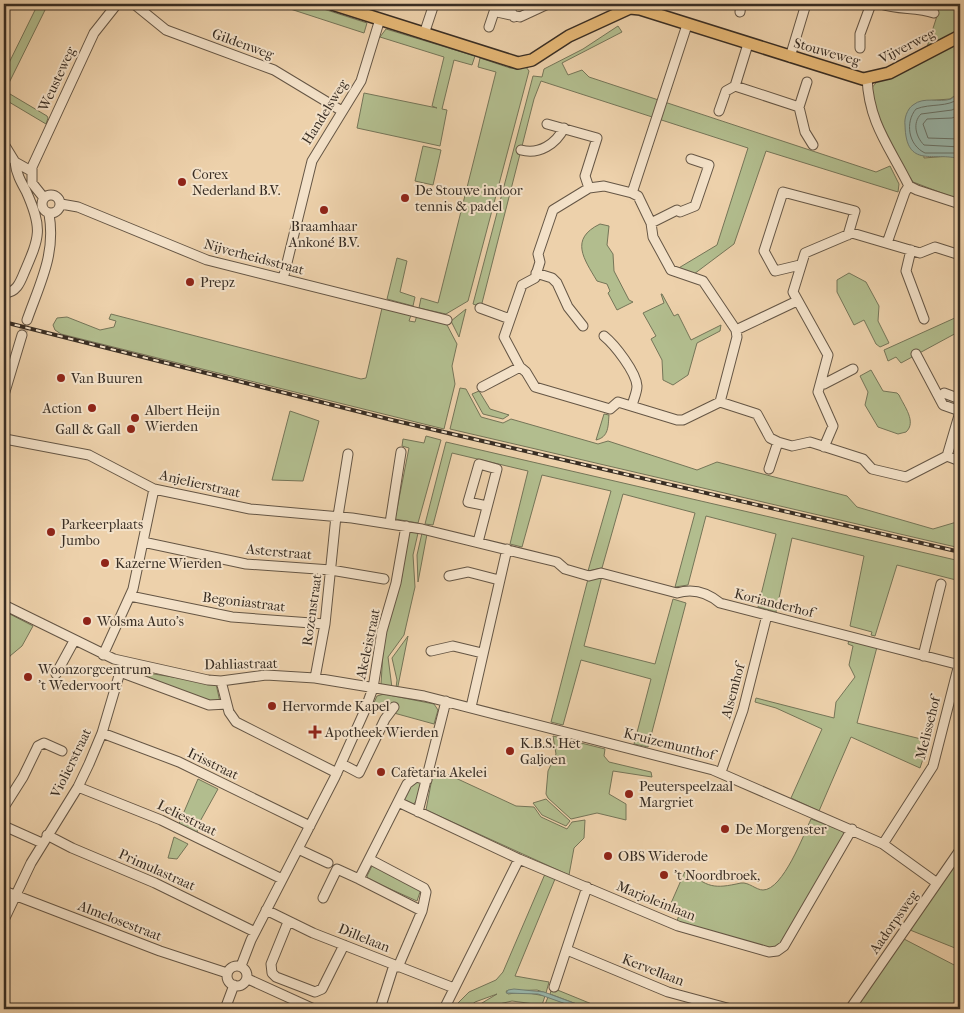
<svg xmlns="http://www.w3.org/2000/svg" width="964" height="1013" viewBox="0 0 964 1013" font-family="'IM FELL French Canon',serif">
	<style>
		.green { fill: #b2bd8e; stroke: #757558 }
		.water { fill: #99b7ac; stroke: #728075 }
		.lines { fill: none; stroke-linecap: round; stroke-linejoin: round }
		.shore { stroke: #687268; stroke-width: 1 }
		.minor-tunnel { stroke: #c9b090; stroke-width: 9; stroke-dasharray: 9 4.5; stroke-linecap: butt }
		.minor-casing { stroke: #655645; stroke-width: 11 }
		.major-casing { stroke: #382d23; stroke-width: 14 }
		.minor { stroke: #f3e1c8; stroke-width: 9 }
		.major { stroke: #e6b876; stroke-width: 11 }
		.rail-casing { stroke: #382d23; stroke-width: 4 }
		.rail { stroke: #f3e1c8; stroke-width: 2; stroke-dasharray: 5.5; stroke-linecap: butt }
		.poi-dot { fill: #8f2418; stroke: #f3e1c8; stroke-width: 2 }
		.labels { text-anchor: middle; dominant-baseline: central; stroke-width: 4; stroke-linejoin: round; paint-order: stroke }
		.street-label { font-size: 14px; fill: #382d23; stroke: #f3e1c8 }
		.poi-label { font-size: 14px; fill: #382d23; stroke: #f3e1c8; text-anchor: start }
	</style>
	<rect width="100%" height="100%" fill="#edd1ab"/>
	<filter id="stains"><feTurbulence type="fractalNoise" baseFrequency=".004" numOctaves="4"/><feColorMatrix values="0 0 0 0 .2 0 0 0 0 .09 0 0 0 0 .02 0 0 0 .5 -.17"/></filter>
	<radialGradient id="worn" r=".72"><stop offset=".6" stop-color="#630" stop-opacity="0"/><stop offset="1" stop-color="#630" stop-opacity=".3"/></radialGradient>
	<!-- green -->
	<path class="green" d="M38 4H48L5 91 47 116 48 118 46 124 4 99V73Z
		M275 4H308L367 23 364 33Z
		M935 4H960V30L927 47 937 16Z
		M618 26 622 32 562 63 568 75 582 70 589 77 876 172 890 166 899 184 898 192 766 151 734 244 694 274 677 269 717 245 748 148 541 81 534 99 481 307 473 304 533 76 542 77 544 69 583 49Z
		M386 29 475 56 472 65 454 60 442 109 447 110 440 146 357 128 364 93 437 108 432 106 444 57 380 37Z
		M960 39V92L950 99 923 101 924 158 949 156 960 159V200L913 182C900 162 870 115 871 92 871 88 874 85 877 82Z
		M480 58 510 68 526 67 529 71 468 301 446 314 419 308 421 298 438 303 496 72 478 67Z
		M423 146 441 150 433 185 415 181Z
		M600 224 609 226 607 245 613 254 614 271 629 300 633 302 617 310 608 293 610 291 607 284 597 281C584 259 569 239 600 224Z
		M397 258 407 261 400 292 415 297 413 306 387 299Z
		M849 273 866 282 879 306 878 321 889 343 880 347 876 344 864 320 854 325 837 292V280Z
		M661 294H662L674 316 678 314 691 340 721 325 720 331 697 343 688 375 673 385 663 380 662 360 651 339 656 336 643 313 664 303Z
		M382 308 411 315 409 321 415 322 417 315 446 323 457 344 452 366 455 384 444 429 61 334 55 330 53 325 57 318 67 317 100 330 114 327 116 321 109 319 111 314 361 379 366 378Z
		M466 309 459 337 451 321Z
		M957 317 960 331 901 363 896 357 888 361 884 350Z
		M871 370 883 391 897 393 899 395C904 406 917 422 906 432L898 434 878 427 865 405 868 392 860 376Z
		M460 388 466 389 481 417 503 423 511 419 598 444 608 441 697 470 717 462 847 496 857 507 933 529 960 521V548L450 429Z
		M479 391 490 409 509 415 503 419 483 414 472 394Z
		M290 411 319 421 303 481 272 480Z
		M604 414 609 415C608 426 609 437 596 440Z
		M426 436 441 440 418 523 395 519 409 448 402 446 403 439 424 443Z
		M446 442 960 561V581L897 565 875 636 871 635 872 632 850 626 864 556 792 538 776 612 758 607 776 534 706 516 688 585 675 587 695 513 623 494 602 568 588 571 611 491 542 475 522 547 510 544 528 471 452 453 433 525 425 524Z
		M409 531 418 533 413 555 415 587 404 635 388 657 392 688 381 684 384 637 401 581Z
		M422 533 427 534 418 582 417 555Z
		M602 576 584 646 655 664 673 599 686 603 648 747 634 744 651 679 581 660 563 725 551 722 588 579Z
		M4 611 33 626 22 646 10 656 4 670Z
		M408 636 398 686 396 688 397 680 392 658Z
		M849 640 877 647 857 723 929 741 920 768 851 737 819 811 791 798 822 729 776 708 755 702 756 698 834 718 836 702 855 677 849 665 853 646 848 644Z
		M129 670 216 684 220 702 214 703Z
		M384 694 434 704 438 710 434 724 372 707 377 696Z
		M553 736 605 749 604 756 609 762 651 772 652 777 613 771 609 794 626 804V820L597 813 571 819 548 798 546 794 548 771 556 754Z
		M434 768 516 806 534 807 541 817 567 829 572 822 585 820 584 838 574 848 569 875 426 810Z
		M198 779 218 789 198 825 197 834 178 826Z
		M415 780H424L417 801 413 804 403 799 407 788Z
		M546 799 570 821 566 826 542 815 533 803Z
		M811 819 843 831 844 836 779 947 773 949 677 921 679 915 668 910 686 869C707 888 714 889 741 883 749 882 756 890 763 890 783 890 804 834 811 819Z
		M174 837 188 844 177 859 168 858Z
		M959 860 960 861V950L910 930Z
		M372 866 421 889 417 901 368 879 367 876Z
		M545 874 555 879 515 976 549 982 546 993 537 990 506 991 508 994 523 992 545 996 542 1005 512 1001 495 1005 487 1009H472L497 994 475 1002 467 1009H452L469 992 496 980 503 972Z
		M904 939 960 968V1009H854Z
		M552 988 555 989 604 1009H590L550 994Z
		M548 997 580 1009H552L544 1007Z"/>
	<!-- water -->
	<path class="water" d="M960 92V159C934 151 906 170 905 125 904 119 907 109 913 105 924 96 939 103 951 99 954 97 957 94 960 92Z
		M514 989 544 992 590 1009H580L538 994 506 993 508 990Z"/>
	<g class="lines">
		<!-- shore -->
		<path class="shore" d="M960 98C947 108 931 103 916 109 905 122 908 145 925 153H960
			M960 106 952 110 921 114C912 123 916 137 924 145L960 147
			M960 115 952 118 927 119 923 124 928 138 960 139"/>
		<!-- minor-tunnel -->
		<path class="minor-tunnel" d="M22 335 27 320"/>
		<defs>
			<path id="minor" d="M134 4 166 30 274 70 342 111
				M496 4 495 9 497 12 520 17 548 4
				M507 4 514 17
				M881 4C898 10 917 7 934 13
				M740 12 741 4
				M687 25 632 193 604 186 589 188 553 210 538 254 540 262 535 278 522 285 504 337 520 367 526 372 535 387 610 409 618 402 677 420H683L720 402 757 414 770 438 778 442 792 446 810 442 863 459 872 469 906 477 947 456 960 412
				M489 27 495 9
				M424 34 434 4
				M860 48V34L871 4
				M790 57 806 4
				M867 78C869 124 890 147 909 186L917 190 960 204
				M735 86 799 107 805 132 813 145
				M799 107 807 82
				M719 111 726 91 735 86 748 44
				M547 124 597 138 585 176 589 188
				M4 144 15 162 31 171
				M521 150C539 155 556 144 564 128
				M632 193 638 196 651 223 653 237 671 270 703 281 736 330
				M42 204a9 9 0 1 1 18 0a9 9 0 1 1-18 0Z
				M44 198 32 183V167L94 33 117 4
				M61 204 78 207 207 260 447 320
				M651 223 677 210 680 212 695 206 709 165 691 159
				M887 243 905 192 909 186
				M911 250 906 271 924 319
				M800 265 775 271 764 251 783 192 855 211 848 235
				M536 273 552 278 557 283 568 307 583 326
				M283 279 312 161 361 81 380 19
				M4 293C16 293 20 283 24 273 40 236 43 229 26 191 21 182 16 173 15 162
				M480 308 510 319
				M27 320C40 283 56 254 49 214
				M604 336C615 345 636 372 637 386 637 393 633 400 632 406
				M916 354 943 405 960 411
				M821 383 824 384 853 369
				M482 387 520 367
				M944 393 960 399
				M4 395 22 335
				M720 402 737 337 736 330 797 301
				M5 439 89 455 154 489 250 509 352 518 422 529 557 562 565 569 589 576 601 573 677 593C693 588 708 593 720 603L960 665
				M824 447 833 426 818 392 828 355 793 292 805 253 852 233 920 253 935 247 960 255
				M947 456 960 461
				M769 469 778 442
				M338 516 348 454
				M390 523 401 452
				M143 542 246 564 331 570 384 579
				M478 542 497 469 479 464 468 502 487 506
				M449 576 468 572 499 580
				M130 596 232 617 325 624
				M4 605 114 659 208 680 221 681 266 675 315 678 424 696 713 770 883 844 937 883
				M431 651 453 646 482 653
				M103 655 133 589 154 489
				M923 656 941 584
				M120 672 209 705 227 704
				M56 674 74 641
				M315 678 325 624 336 516
				M221 681 229 712 236 722 337 773
				M471 707 507 549
				M102 733 179 762 310 826
				M342 764 359 773 385 719 394 707
				M721 772 743 710 767 615
				M78 787 161 820 282 879
				M398 802 519 859 678 926 769 952 777 951 784 946 852 829
				M4 807 23 777 38 746 44 743 62 751
				M418 812 446 701
				M4 826 42 843
				M47 835 72 848 155 883 255 932
				M883 844 933 766 959 664
				M298 849 328 863
				M369 859 424 888 426 892 422 911 398 967
				M4 891 160 951 227 973
				M323 898 337 869 359 879
				M266 910 313 933 454 988
				M422 911 359 879 407 784 416 777 427 780
				M4 920 31 863 78 787 89 764 102 733 123 662
				M288 922 271 964 272 973 276 977 315 992 322 989 344 945
				M567 950 668 992 731 1009
				M227 976a10 10 0 1 1 20 0a10 10 0 1 1-20 0Z
				M241 966 251 940 335 777 365 710 373 688 382 631 396 583 406 526
				M248 979 314 1009
				M554 987 587 887
				M4 1006 11 1009
				M225 1009 234 985
				M380 1009 394 965
				M444 1009 519 859
				M850 1009 960 850"/>
			<path id="major" d="M332 4 518 63 532 60 569 36 630 8 640 9 863 79 889 73 960 36"/>
		</defs>
		<!-- minor casing -->
		<use href="#minor" class="minor-casing"/>
		<!-- major casing -->
		<use href="#major" class="major-casing"/>
		<!-- minor -->
		<use href="#minor" class="minor"/>
		<!-- major -->
		<use href="#major" class="major"/>
		<defs>
			<path id="rail" d="M4 322 392 420 960 552"/>
		</defs>
		<!-- rail casing -->
		<use href="#rail" class="rail-casing"/>
		<!-- rail -->
		<use href="#rail" class="rail"/>
	</g>
	<!-- markers -->
	<g class="poi-dot">
		<circle cx="182" cy="182" r="5"/>
		<circle cx="405" cy="198" r="5"/>
		<circle cx="324" cy="210" r="5"/>
		<circle cx="190" cy="282" r="5"/>
		<circle cx="61" cy="378" r="5"/>
		<circle cx="92" cy="408" r="5"/>
		<circle cx="135" cy="418" r="5"/>
		<circle cx="131" cy="429" r="5"/>
		<circle cx="51" cy="532" r="5"/>
		<circle cx="105" cy="563" r="5"/>
		<circle cx="87" cy="621" r="5"/>
		<circle cx="28" cy="677" r="5"/>
		<circle cx="272" cy="706" r="5"/>
		<path d="M312.5 724.5h5v5h5v5h-5v5h-5v-5h-5v-5h5z"/>
		<circle cx="510" cy="751" r="5"/>
		<circle cx="381" cy="772" r="5"/>
		<circle cx="629" cy="794" r="5"/>
		<circle cx="725" cy="829" r="5"/>
		<circle cx="608" cy="856" r="5"/>
		<circle cx="664" cy="875" r="5"/>
	</g>
	<g class="labels">
		<!-- street labels -->
		<g class="street-label">
			<text transform="translate(243 44) rotate(20)">Gildenweg</text>
			<text transform="translate(907 46) rotate(-27)">Vijverweg</text>
			<text transform="translate(827 52) rotate(16)">Stouweweg</text>
			<text transform="translate(57 79) rotate(-65)">Weusteweg</text>
			<text transform="translate(325 112) rotate(-58)">Handelsweg</text>
			<text transform="translate(254 257) rotate(15)">Nijverheidsstraat</text>
			<text transform="translate(200 484) rotate(13)">Anjelierstraat</text>
			<text transform="translate(279 552) rotate(5)">Asterstraat</text>
			<text transform="translate(244 602) rotate(7)">Begoniastraat</text>
			<text transform="translate(774 603) rotate(14)">Korianderhof</text>
			<text transform="translate(312 610) rotate(-82)">Rozenstraat</text>
			<text transform="translate(368 644) rotate(-78)">Akeleistraat</text>
			<text transform="translate(241 664) rotate(-1)">Dahliastraat</text>
			<text transform="translate(733 691) rotate(-75)">Alsemhof</text>
			<text transform="translate(928 728) rotate(-76)">Melissehof</text>
			<text transform="translate(669 744) rotate(14)">Kruizemunthof</text>
			<text transform="translate(71 763) rotate(-64)">Violierstraat</text>
			<text transform="translate(213 764) rotate(26)">Irisstraat</text>
			<text transform="translate(187 818) rotate(26)">Leliestraat</text>
			<text transform="translate(157 870) rotate(24)">Primulastraat</text>
			<text transform="translate(656 901) rotate(22)">Marjoleinlaan</text>
			<text transform="translate(120 921) rotate(21)">Almelosestraat</text>
			<text transform="translate(894 922) rotate(-55)">Aadorpsweg</text>
			<text transform="translate(364 938) rotate(22)">Dillelaan</text>
			<text transform="translate(653 970) rotate(21)">Kervellaan</text>
		</g>
		<!-- poi labels -->
		<g class="poi-label">
			<text x="192" y="174">Corex<tspan x="192" dy="16">Nederland B.V.</tspan></text>
			<text x="415" y="190">De Stouwe indoor<tspan x="415" dy="16">tennis &amp; padel</tspan></text>
			<text x="324" y="226" text-anchor="middle">Braamhaar<tspan x="324" dy="16">Ankoné B.V.</tspan></text>
			<text x="200" y="282">Prepz</text>
			<text x="71" y="378">Van Buuren</text>
			<text x="82" y="408" text-anchor="end">Action</text>
			<text x="145" y="410">Albert Heijn<tspan x="145" dy="16">Wierden</tspan></text>
			<text x="121" y="429" text-anchor="end">Gall &amp; Gall</text>
			<text x="61" y="524">Parkeerplaats<tspan x="61" dy="16">Jumbo</tspan></text>
			<text x="115" y="563">Kazerne Wierden</text>
			<text x="97" y="621">Wolsma Auto's</text>
			<text x="38" y="669">Woonzorgcentrum<tspan x="38" dy="16">'t Wedervoort</tspan></text>
			<text x="282" y="706">Hervormde Kapel</text>
			<text x="325" y="732">Apotheek Wierden</text>
			<text x="520" y="743">K.B.S. Het<tspan x="520" dy="16">Galjoen</tspan></text>
			<text x="391" y="772">Cafetaria Akelei</text>
			<text x="639" y="786">Peuterspeelzaal<tspan x="639" dy="16">Margriet</tspan></text>
			<text x="735" y="829">De Morgenster</text>
			<text x="618" y="856">OBS Widerode</text>
			<text x="674" y="875">'t Noordbroek,</text>
		</g>
	</g>
	<!-- margin -->
	<rect width="964" height="1013" fill="none" stroke="#edd1ab" stroke-width="20"/>
	<rect x="5" y="5" width="954" height="1003" fill="none" stroke="#382d23" stroke-width="2.5"/>
	<rect x="10" y="10" width="944" height="993" fill="none" stroke="#382d23"/>
	<rect width="100%" height="100%" filter="url(#stains)"/>
	<rect width="100%" height="100%" fill="url(#worn)"/>
</svg>
